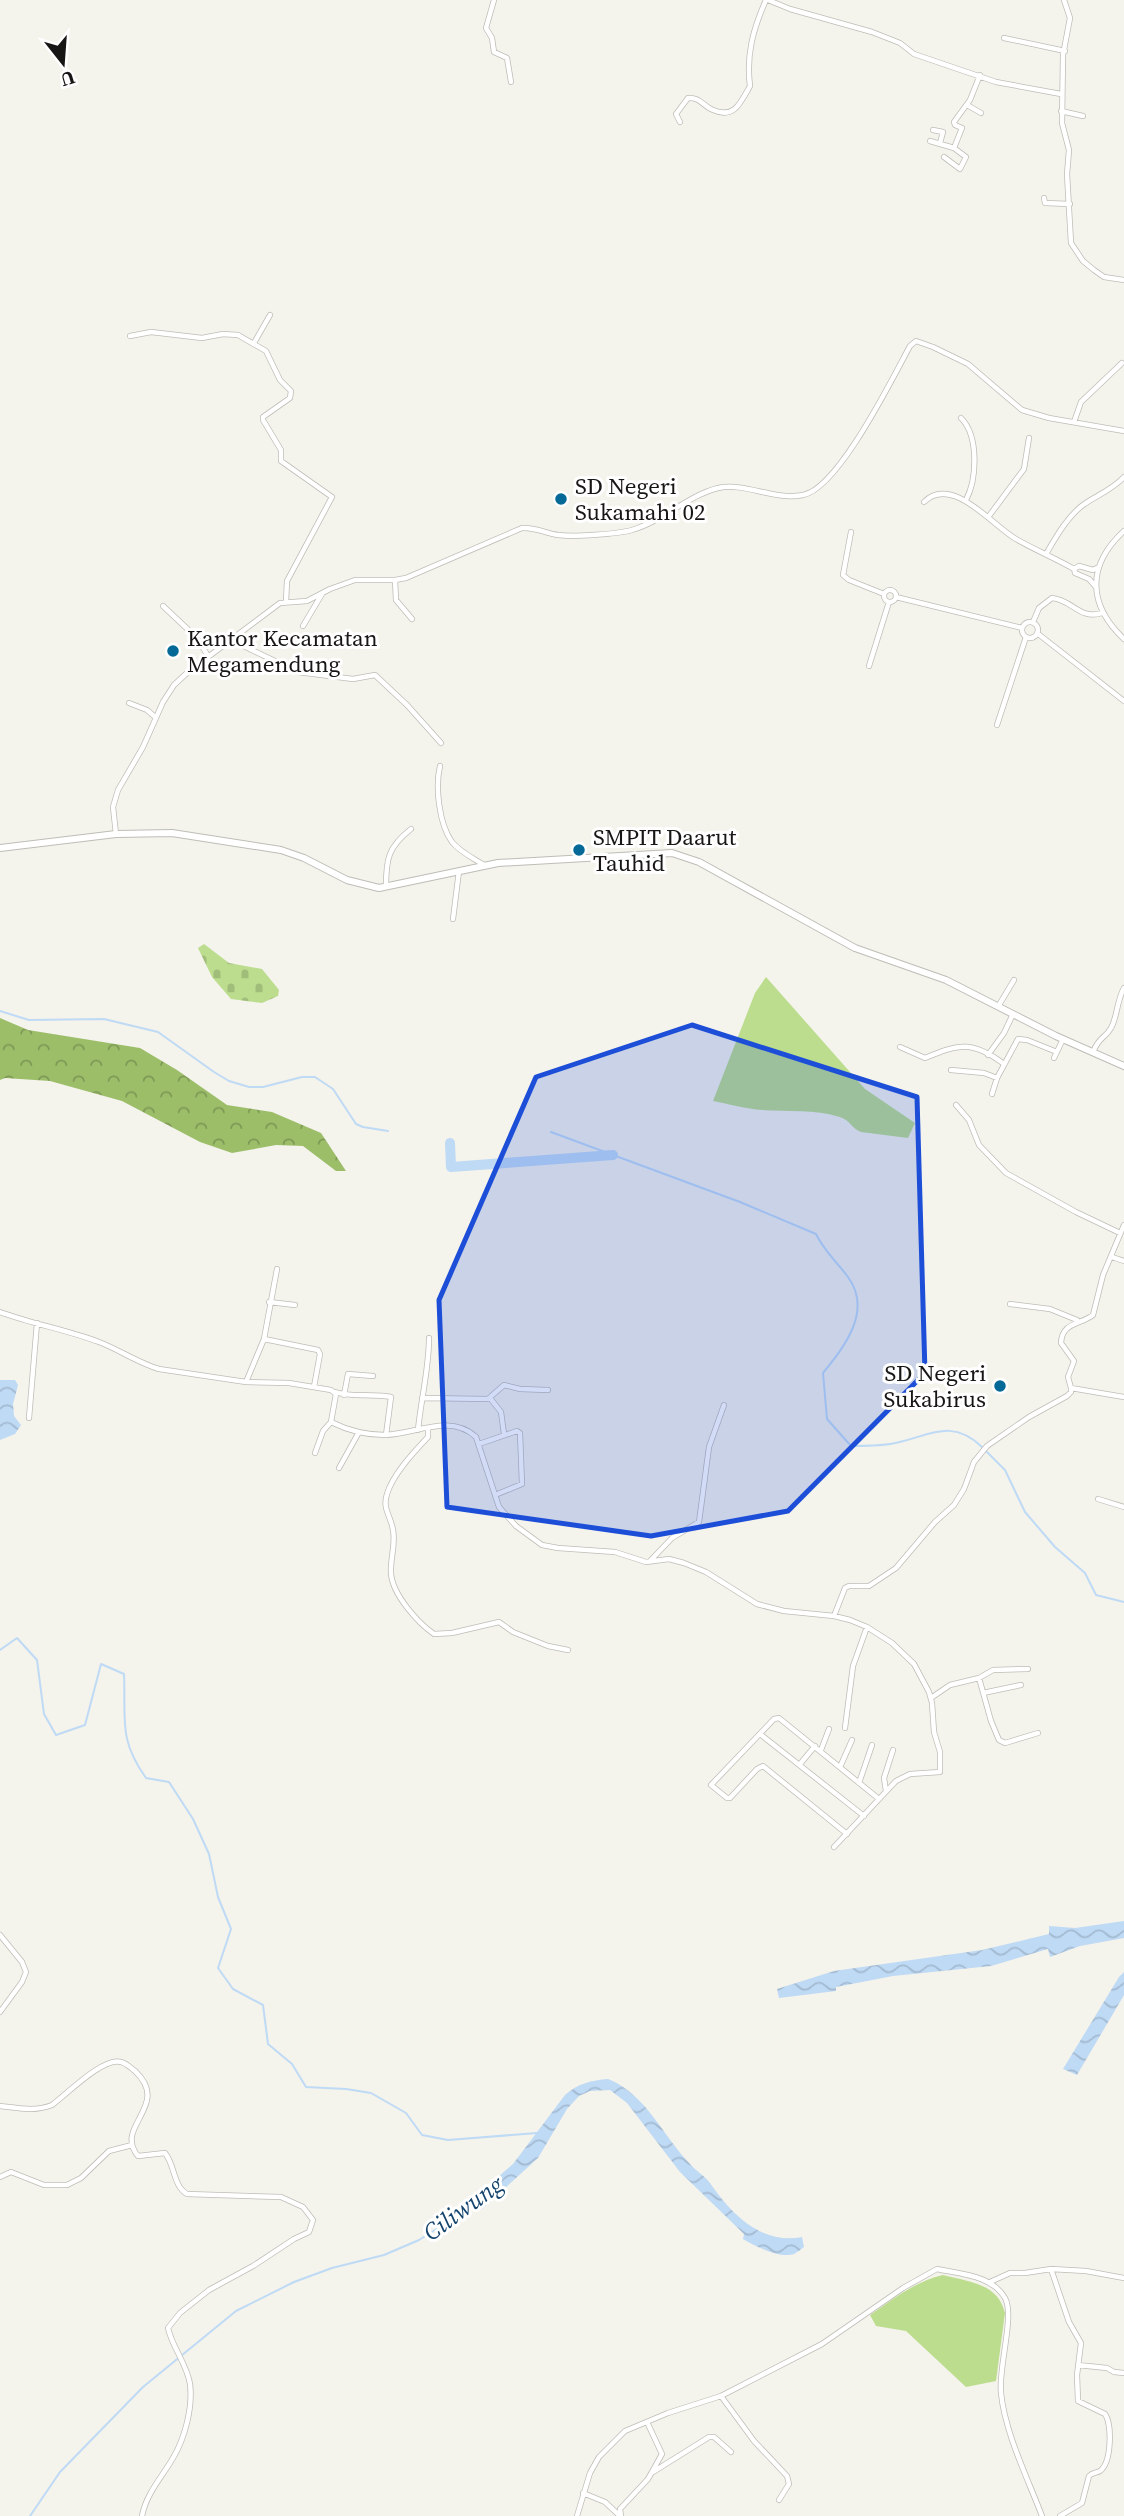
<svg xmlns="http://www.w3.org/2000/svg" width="1124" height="2516" viewBox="0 0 1124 2516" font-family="'Source Serif 4',serif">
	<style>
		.forest { fill: url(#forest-crowns) }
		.cemetery { fill: url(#cemetery-stones) }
		.park { fill: #bcdd8e }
		.water { fill: url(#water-waves) }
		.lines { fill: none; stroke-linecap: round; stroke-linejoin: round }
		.stream { stroke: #bfdaf5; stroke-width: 2 }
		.river { stroke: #bfdaf5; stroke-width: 10 }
		.street-casing { stroke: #bebdb7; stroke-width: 6 }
		.secondary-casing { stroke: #bebdb7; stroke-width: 8 }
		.street { stroke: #fff; stroke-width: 4.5 }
		.secondary { stroke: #fff; stroke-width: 6 }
		.marked { fill: #1d4ed8; fill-opacity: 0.2; stroke: #1d4ed8; stroke-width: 5; stroke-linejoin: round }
		.poi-dot { fill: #046997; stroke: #fff; stroke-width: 2.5 }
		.labels { text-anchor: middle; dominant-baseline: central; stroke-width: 6; stroke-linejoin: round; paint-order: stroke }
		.poi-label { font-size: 23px; fill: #171614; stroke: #fff; text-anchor: start }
		.water-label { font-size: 24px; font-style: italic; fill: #15456f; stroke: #fff }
	</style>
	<defs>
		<pattern id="forest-crowns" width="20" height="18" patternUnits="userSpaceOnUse" patternTransform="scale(1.75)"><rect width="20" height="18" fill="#9cbe69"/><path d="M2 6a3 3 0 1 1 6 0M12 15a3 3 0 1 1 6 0" fill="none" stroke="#7e9955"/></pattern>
		<pattern id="cemetery-stones" width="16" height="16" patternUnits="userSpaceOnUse" patternTransform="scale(1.75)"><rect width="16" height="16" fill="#bcdd8e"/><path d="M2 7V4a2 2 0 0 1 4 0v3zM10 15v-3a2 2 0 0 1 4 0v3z" fill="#a1bd7a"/></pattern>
		<pattern id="water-waves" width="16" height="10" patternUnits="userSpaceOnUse" patternTransform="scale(1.75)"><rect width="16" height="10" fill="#bfdaf5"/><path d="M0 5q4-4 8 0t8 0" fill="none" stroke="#a3bad1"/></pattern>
	</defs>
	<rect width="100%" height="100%" fill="#f4f3ec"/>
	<!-- forest -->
	<path class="forest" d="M0 1018 28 1030 140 1048 177 1070 227 1105 272 1112 321 1133 346 1171H336L303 1146 276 1145 232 1153 200 1142 122 1101 50 1081 5 1078 0 1080Z"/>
	<!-- cemetery -->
	<path class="cemetery" d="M204 944 229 963 262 969 279 990 278 996 262 1003 231 999 212 977 198 948Z"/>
	<!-- park -->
	<path class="park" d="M766 977 865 1089 915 1123 908 1138 861 1132C852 1129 850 1120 840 1117 815 1109 787 1112 762 1110 746 1109 729 1104 713 1101L755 993Z
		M943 2275C969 2282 998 2283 1005 2313L996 2381 966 2387 906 2331 876 2326 870 2315C893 2299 916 2281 943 2275Z"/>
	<!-- water -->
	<path class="water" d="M0 1380H15L18 1385 13 1404 14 1416 21 1425 15 1434 0 1440Z
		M1124 1921V1938L1080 1946 1050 1957 1048 1949 991 1966 893 1976 836 1987V1991L779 1998 777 1989 834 1971 982 1950 1049 1934V1926L1075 1928Z
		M1124 1972V1995L1077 2075 1063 2069 1119 1977Z
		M608 2079C646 2094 663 2136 690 2164 696 2171 705 2176 710 2183 731 2214 762 2245 802 2237L804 2247C801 2249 798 2252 794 2254 780 2259 755 2246 743 2239L744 2234 680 2172 627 2103 610 2090 590 2091 579 2096 567 2109 538 2158 482 2209 474 2198 513 2164 565 2095C577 2084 592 2080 608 2079Z"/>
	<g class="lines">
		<!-- stream -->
		<path class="stream" d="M0 1011 29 1020 104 1019 158 1032 214 1072 229 1081 249 1087H263L302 1077H315L333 1089 356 1124 363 1127 388 1131
			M551 1132 740 1202 816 1234C824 1251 837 1262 848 1277 873 1311 844 1347 823 1373L827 1419 851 1446C864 1446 877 1446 890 1444 927 1438 950 1416 982 1447
			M986 1451 1005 1470 1025 1512 1055 1547 1085 1573 1096 1595 1124 1602
			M0 1650 17 1638 37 1660 44 1714 56 1735 85 1725 101 1664 124 1674C126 1719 118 1739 146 1778L169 1782 193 1819 209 1854 218 1897 231 1929 218 1968 233 1989 263 2005 268 2044 292 2064 306 2087 346 2089 371 2093 406 2113 422 2135 448 2140 537 2133
			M30 2516 60 2472 143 2387 236 2311 294 2282 332 2268 384 2255 419 2240 478 2203"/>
		<!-- river -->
		<path class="river" d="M450 1143 451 1167 613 1155"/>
		<defs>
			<path id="street" d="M494 0 486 28 492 38 494 52 507 58 511 82
				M768 0 790 9 872 32 900 43 914 54 996 82 1061 94
				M1064 0 1070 18 1063 55 1062 123 1069 150 1067 174 1071 243 1083 261 1094 270 1104 277 1124 280
				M1004 38 1065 51
				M967 105 981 113
				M1061 111 1083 116
				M680 122 676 114 688 98C700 97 703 106 713 110 734 119 740 104 750 86 746 55 753 29 766 0
				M933 130 943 132 940 143
				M930 141 954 148
				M944 157 960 169 966 157 954 148 962 128 955 125 954 122 970 100 980 75
				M1044 198 1045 203 1070 204
				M130 336 151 332 202 338 223 334 238 335 266 351 280 380 291 391 290 398 263 417V420L281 450V461L332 497 287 581 286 601
				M254 343 270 315
				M961 418C979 436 977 479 966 500
				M1074 422 1081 402 1122 363
				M924 502C952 474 993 526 1016 539 1035 550 1055 558 1074 569L1075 573 1089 579 1096 587
				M989 516 1024 469 1029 438
				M1124 531C1086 566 1088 605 1124 639
				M851 532 843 575 849 580 884 594
				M1046 554C1056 537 1067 517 1083 505 1097 495 1112 490 1124 477
				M1074 569 1079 566 1093 570 1099 567
				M395 580 396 600 412 619
				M884 596a6 6 0 1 1 12 0a6 6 0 1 1-12 0Z
				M896 597 1022 628
				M163 606 197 638 208 656
				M1033 622 1039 608 1052 598C1073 600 1079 620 1102 613
				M1022 630a8 8 0 1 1 16 0a8 8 0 1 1-16 0Z
				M303 626 322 594
				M1037 633 1124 701
				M229 639 298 672 353 679 375 675 407 705 441 743
				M869 666 889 602
				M129 703 147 710 155 717
				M997 725 1026 637
				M440 766C435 787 439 824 452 842 460 852 473 858 484 865
				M116 834 113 807 118 790 143 747 163 702 174 685 188 672 280 603 307 601 330 589 355 580H395L406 578 522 528C535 527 545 533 558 535 572 537 619 534 632 530 663 521 687 496 718 488 746 482 774 501 803 495 838 489 892 379 910 346L916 341 933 347 968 364 1022 410 1049 418 1124 431
				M386 887C386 859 388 847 411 829
				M453 919 459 871
				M999 1005 1014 980
				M900 1047 925 1058C959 1044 972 1040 1004 1064
				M1093 1052C1100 1035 1105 1039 1111 1028 1117 1018 1117 1000 1124 988
				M988 1055 1004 1033 1013 1014
				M1054 1058 1063 1039
				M951 1070 984 1073 997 1078
				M992 1094 997 1078 1018 1039 1027 1040 1057 1052
				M956 1105 969 1120 979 1145 1006 1173 1076 1212 1120 1233
				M1112 1257 1124 1261
				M269 1302 295 1305
				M1010 1304 1050 1309 1077 1320
				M0 1312C33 1324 67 1330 99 1342 120 1350 138 1363 159 1369L246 1382 289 1383 331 1390 336 1394 331 1422C347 1430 367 1435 385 1435 416 1434 450 1413 476 1437L499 1507 516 1526 542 1545 558 1548 615 1552 646 1562 669 1559 684 1563 706 1572 757 1604 784 1611 834 1616 850 1620 867 1627 892 1643 914 1664 929 1692 932 1703 934 1732 940 1752V1772L910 1774 896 1781 834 1847
				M264 1339 318 1350 320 1354 314 1387
				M246 1382 264 1339 277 1269
				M1071 1388 1068 1377 1074 1361 1061 1343C1062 1322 1080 1325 1093 1315L1103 1275 1124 1225
				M1071 1388 1124 1397
				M335 1392C352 1398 373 1393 391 1397L386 1435
				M344 1395 348 1374 373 1376
				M422 1398 488 1399 504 1385 520 1389 548 1390
				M490 1398 501 1412 504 1434
				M29 1418 37 1323
				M428 1428V1437C414 1452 393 1474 387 1494 382 1509 391 1516 393 1530 396 1544 390 1559 391 1573 392 1594 418 1623 434 1634L452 1633 499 1622 513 1632 548 1646 568 1650
				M418 1430C421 1399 429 1369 429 1338
				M479 1444 517 1431 520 1433 522 1484 495 1495
				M315 1453 323 1431 331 1422
				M339 1468 359 1432
				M1098 1499 1124 1507
				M650 1561 672 1538 699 1522 709 1447 724 1405
				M834 1616 845 1588 849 1586H869L896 1568 935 1522 954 1505 964 1489 974 1462 987 1446 1029 1417 1067 1396 1071 1392V1388
				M979 1678 991 1721 999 1740 1005 1743 1038 1733
				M983 1693 1021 1685
				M931 1698 950 1685 979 1678 993 1670 1028 1669
				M845 1728 853 1666 867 1627
				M760 1734 864 1816
				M821 1750 829 1729
				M800 1764 815 1746
				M840 1767 852 1740
				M859 1783 872 1745
				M886 1791 884 1778 893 1750
				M847 1834 763 1766 757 1769 730 1798H727L711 1785 774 1719 779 1718 879 1799
				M0 1935 22 1962 26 1972 22 1982 0 2012
				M0 2106C18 2108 35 2112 52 2105 67 2094 103 2057 121 2062 126 2063 131 2068 135 2071 172 2106 113 2126 138 2156L165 2153C175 2165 173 2186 187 2194L281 2197 303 2207 313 2220 309 2232 294 2239 253 2266 209 2290 180 2313 168 2328C172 2347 187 2364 190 2384 193 2407 185 2438 173 2458 162 2477 146 2494 142 2516
				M0 2177 11 2172 44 2185H67L81 2178 109 2151 132 2145
				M1051 2269 1069 2322 1081 2343 1077 2375 1078 2401 1105 2414C1112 2424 1112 2462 1100 2471 1096 2473 1092 2473 1089 2476L1082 2503 1060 2516
				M990 2282 1010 2273H1025L1051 2269 1086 2271 1124 2278
				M1078 2365 1107 2368 1114 2372 1124 2373
				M721 2396 754 2441 787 2476 789 2484 779 2500
				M653 2472 709 2437H714L731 2452
				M583 2493 605 2502 620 2516
				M577 2516 590 2473 599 2457 625 2431 668 2413 721 2396 822 2344 903 2288 937 2269C959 2274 992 2275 1005 2298 1015 2316 998 2368 1001 2393 1005 2433 1028 2479 1042 2516
				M621 2516 620 2509 648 2479 662 2454 647 2422"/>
			<path id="secondary" d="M0 848 116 834 172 833 281 850 304 858 347 880 379 888 498 863 672 853 699 862 855 948 946 980 1056 1036 1124 1066"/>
		</defs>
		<!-- street casing -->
		<use href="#street" class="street-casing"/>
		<!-- secondary casing -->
		<use href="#secondary" class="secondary-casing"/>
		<!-- street -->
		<use href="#street" class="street"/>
		<!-- secondary -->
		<use href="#secondary" class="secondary"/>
	</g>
	<!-- marked area -->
	<path class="marked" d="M692 1025 917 1097 925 1373 788 1511 651 1536 447 1507 439 1300 536 1077Z"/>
	<!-- markers -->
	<g class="poi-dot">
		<circle cx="561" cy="499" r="7"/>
		<circle cx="173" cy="651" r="7"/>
		<circle cx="579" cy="850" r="7"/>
		<circle cx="1000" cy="1386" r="7"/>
	</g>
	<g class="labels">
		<!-- poi labels -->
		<g class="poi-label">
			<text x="575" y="486">SD Negeri<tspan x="575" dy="26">Sukamahi 02</tspan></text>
			<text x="187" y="638">Kantor Kecamatan<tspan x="187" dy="26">Megamendung</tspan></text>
			<text x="593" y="837">SMPIT Daarut<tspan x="593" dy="26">Tauhid</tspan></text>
			<text x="986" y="1373" text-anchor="end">SD Negeri<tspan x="986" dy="26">Sukabirus</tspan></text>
		</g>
		<!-- water labels -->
		<g class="water-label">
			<text transform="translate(463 2208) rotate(-36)">Ciliwung</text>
		</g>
	</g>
	<!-- north arrow -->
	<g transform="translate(63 63) rotate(163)" stroke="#ffffff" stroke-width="5" paint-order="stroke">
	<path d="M0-5L12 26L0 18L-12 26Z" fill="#171614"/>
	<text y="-10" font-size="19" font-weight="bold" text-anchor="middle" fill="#171614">U</text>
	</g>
</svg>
